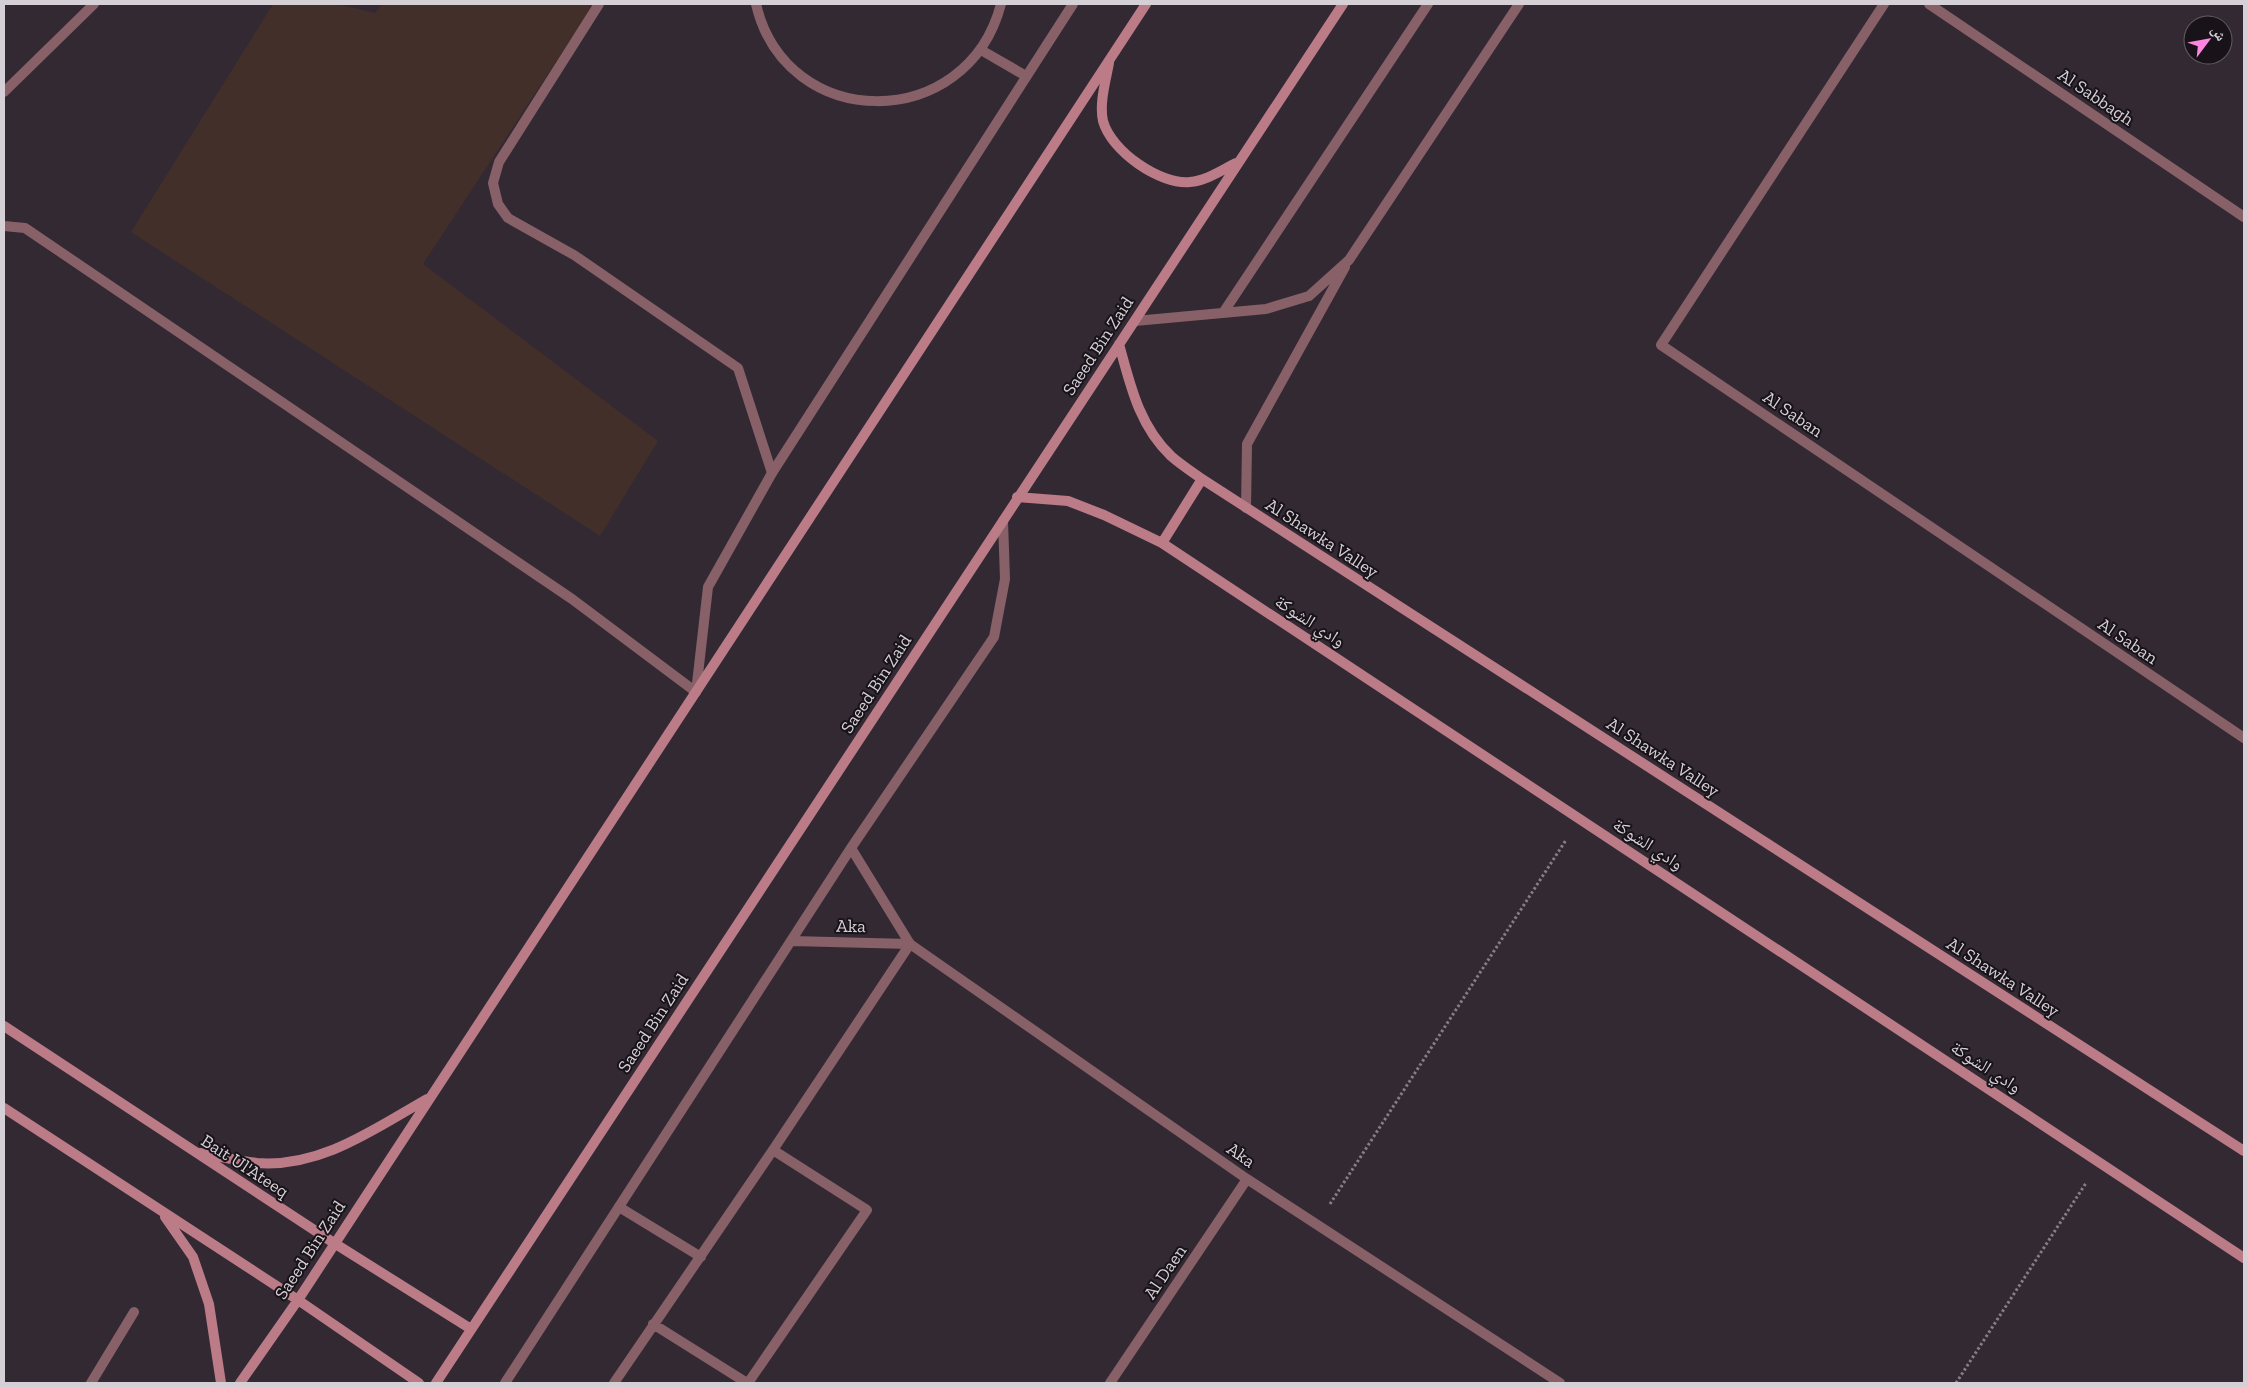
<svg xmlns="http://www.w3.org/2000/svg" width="2248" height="1387" viewBox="0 0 2248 1387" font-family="'Zilla Slab','Noto Naskh Arabic',serif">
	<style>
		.commercial { fill: #422f2a }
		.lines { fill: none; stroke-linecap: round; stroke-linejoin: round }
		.path { stroke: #867e87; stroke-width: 3; stroke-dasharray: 2.5 2.5; stroke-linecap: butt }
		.lane { stroke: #886068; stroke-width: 10 }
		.street { stroke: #886068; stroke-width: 10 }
		.secondary { stroke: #bb7c88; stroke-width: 10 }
		.labels { text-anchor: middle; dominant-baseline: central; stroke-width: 4; stroke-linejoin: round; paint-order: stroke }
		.street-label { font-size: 18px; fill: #d5cfd6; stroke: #181318 }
	</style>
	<rect width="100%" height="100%" fill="#332933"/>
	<!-- commercial -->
	<path class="commercial" d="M273 4H337L375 13 382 4H594L423 264 658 441 600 536 131 232Z"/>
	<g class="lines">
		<!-- path -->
		<path class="path" d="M1330 1204 1566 840
			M1956 1383 2086 1183"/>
		<!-- lane -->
		<path class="lane" d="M599 4 499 162 493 183 498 204 508 218 574 255 738 368 772 473
			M756 4C786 133 967 134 1001 4
			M981 50 1026 76
			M4 92 94 4
			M4 226 25 228 572 599 696 692
			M1223 313 1428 4
			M1135 321 1266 309 1309 296 1349 260 1519 4
			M1246 508 1247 444 1345 267
			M619 1207 701 1257
			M653 1324 747 1383
			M91 1383 134 1312
			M614 1383 773 1150 910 944
			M748 1383 867 1210 773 1150"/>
		<!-- street -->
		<path class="street" d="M1884 4 1661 345 2244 738
			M1929 4 2244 217
			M696 692 708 587 772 473 1073 4
			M851 848 910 944 1247 1179 1560 1383
			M792 941 910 944
			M505 1383 851 848 994 637 1005 579 1003 521
			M1110 1383 1247 1179"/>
		<!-- secondary -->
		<path class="secondary" d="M1109 63C1106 80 1099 103 1103 121 1111 151 1160 185 1190 182 1206 181 1222 170 1236 163
			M1119 344C1130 384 1139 426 1171 456 1180 464 1192 472 1202 479L2244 1151
			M1017 497 1068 501 1104 515 1162 543 2244 1258
			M1162 543 1202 479
			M4 1026 334 1243 471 1329
			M4 1108 298 1300 419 1383
			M200 1153C219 1156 238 1161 257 1163 321 1168 374 1129 427 1099
			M165 1217 193 1257 209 1304 221 1383
			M240 1383 298 1300 1146 4
			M436 1383 1343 4"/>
	</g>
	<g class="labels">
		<!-- street labels -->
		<g class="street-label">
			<text transform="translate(2096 97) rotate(34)">Al Sabbagh</text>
			<text transform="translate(1098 346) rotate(-57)">Saeed Bin Zaid</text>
			<text transform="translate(1793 414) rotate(34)">Al Saban</text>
			<text transform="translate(1322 538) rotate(33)">Al Shawka Valley</text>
			<text transform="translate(1310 621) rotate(33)">وادي الشوكة</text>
			<text transform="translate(2128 641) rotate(34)">Al Saban</text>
			<text transform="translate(876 684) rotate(-57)">Saeed Bin Zaid</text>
			<text transform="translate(1663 757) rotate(33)">Al Shawka Valley</text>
			<text transform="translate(1648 844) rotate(33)">وادي الشوكة</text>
			<text transform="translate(851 926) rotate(1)">Aka</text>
			<text transform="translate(2003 977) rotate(33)">Al Shawka Valley</text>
			<text transform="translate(653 1023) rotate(-57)">Saeed Bin Zaid</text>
			<text transform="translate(1986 1067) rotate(33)">وادي الشوكة</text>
			<text transform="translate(1241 1155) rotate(35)">Aka</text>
			<text transform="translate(245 1166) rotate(33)">Bait Ul'Ateeq</text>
			<text transform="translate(310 1250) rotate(-57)">Saeed Bin Zaid</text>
			<text transform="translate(1165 1272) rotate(-56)">Al Daen</text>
		</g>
	</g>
	<!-- border -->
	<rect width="2248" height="1387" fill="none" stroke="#d5cfd6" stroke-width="10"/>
	<!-- north arrow -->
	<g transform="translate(2208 40) rotate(58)"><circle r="24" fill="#181318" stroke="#645e64"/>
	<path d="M0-4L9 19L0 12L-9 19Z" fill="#fe85e0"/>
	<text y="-8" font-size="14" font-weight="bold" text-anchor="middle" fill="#d5cfd6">ش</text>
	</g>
</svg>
